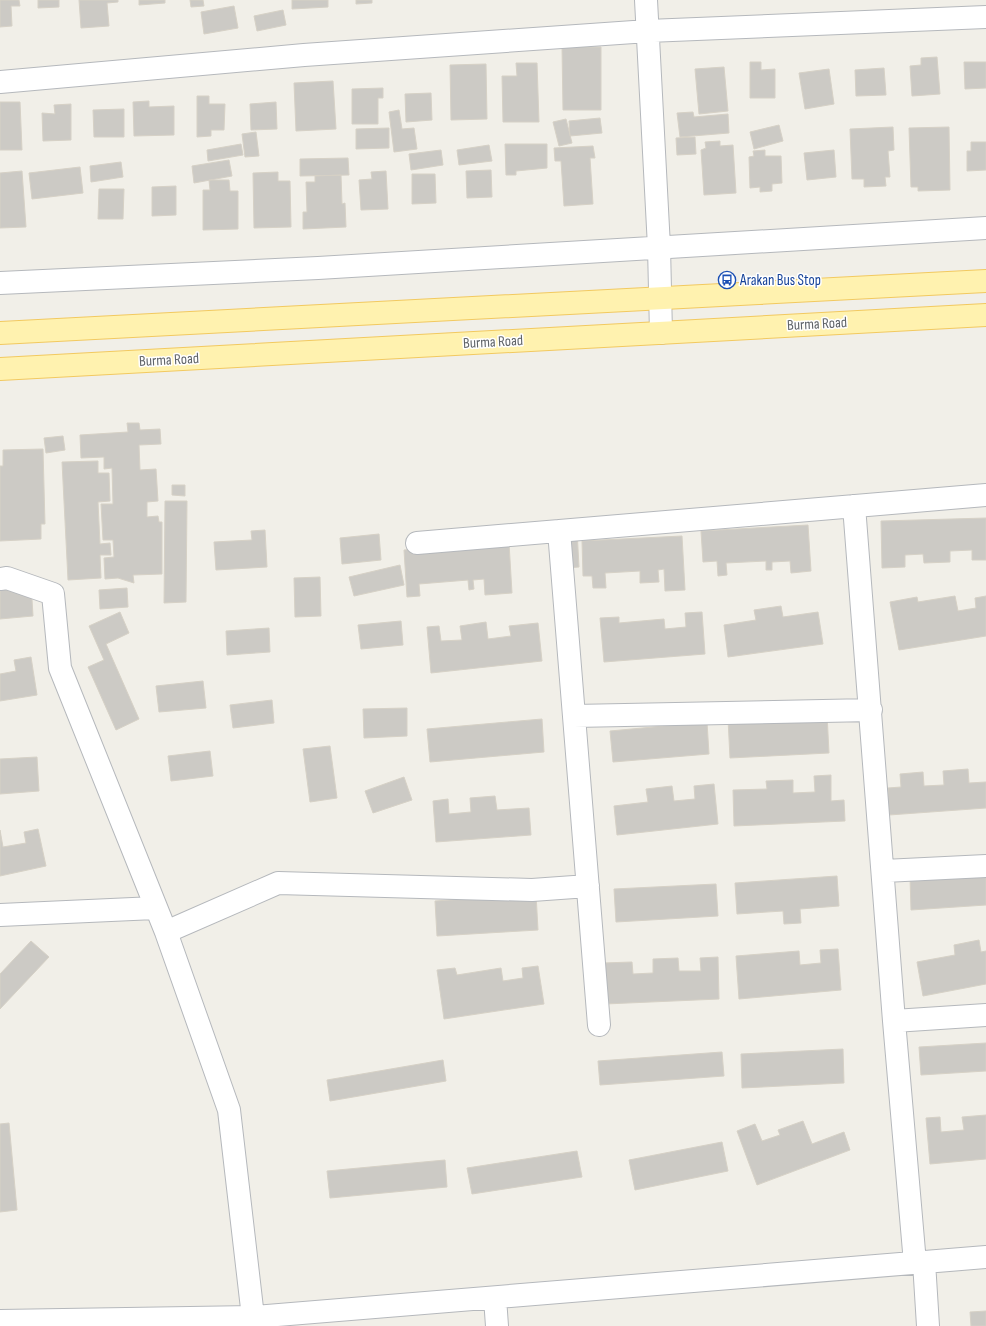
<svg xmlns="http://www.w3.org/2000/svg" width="986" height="1326" viewBox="0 0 986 1326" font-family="'Sofia Sans Condensed',sans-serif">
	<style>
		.building { fill: #cccac5; stroke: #d6d1c6 }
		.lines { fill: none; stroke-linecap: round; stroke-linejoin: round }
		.minor-casing { stroke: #b5b8bc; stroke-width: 24 }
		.major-casing { stroke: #f2c960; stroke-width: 24 }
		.minor { stroke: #fff; stroke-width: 22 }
		.major { stroke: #fff2af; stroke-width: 22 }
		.labels { text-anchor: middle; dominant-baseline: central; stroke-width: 3; stroke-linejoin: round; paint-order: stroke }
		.transit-label { font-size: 15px; fill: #164399; stroke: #fff; text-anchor: start }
		.street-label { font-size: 15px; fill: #5f6368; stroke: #fff }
	</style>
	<rect width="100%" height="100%" fill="#f1efe8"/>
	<!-- building -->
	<path class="building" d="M0 0H19L20 6H11L12 26 0 27Z
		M38 0H59V7L38 8Z
		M79 0H118V2L107 3 109 26 81 28Z
		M139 0H165V3L139 5Z
		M190 0H203L204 6 191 7Z
		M292 0H328V7L292 9Z
		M356 0H372V3L356 4Z
		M234 6 238 28 204 34 201 12Z
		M283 10 286 25 257 31 254 16Z
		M562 47H601V110H563Z
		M937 57 940 94 912 96 910 66 921 65V58Z
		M750 62H761V70L775 69V98H750Z
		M964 62H986V88L965 89Z
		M516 63H537L539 122H503L502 76H517Z
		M486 64 487 119 451 120 450 65Z
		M724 67 728 111 699 114 695 69Z
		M884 68 886 95 856 96 855 70Z
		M829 69 834 104 805 109 799 73Z
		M333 81 336 129 296 131 294 83Z
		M383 88V98H378V124H352V89Z
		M431 93 432 120 406 122 405 94Z
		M197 96H209V104H225L224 130H211V136L197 137Z
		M149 101V107L174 106V135L134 136 133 102Z
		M0 102H20L22 150H0Z
		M276 102 277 129 251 130 250 104Z
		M71 104V140L43 141 42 113 55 114 54 105Z
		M124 109V137H94L93 110Z
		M399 110 402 129 414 128 417 149 394 152 389 112Z
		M693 112 694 117 728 114 729 133 680 137 677 113Z
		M600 118 602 133 570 136 569 121Z
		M566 119 572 143 559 146 553 122Z
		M779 125 783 141 754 149 750 132Z
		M893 127 894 150 888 151 890 177H885L886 186 864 187V179H852L850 129Z
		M949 127 950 190 918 191V187H911L909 128Z
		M389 128V148L356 149V129Z
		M256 132 259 156 245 157 242 134Z
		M695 137 696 154 677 155 676 138Z
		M720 141V146L733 145 736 193 704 195 701 150 706 148 705 142Z
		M971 142H986V170L967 171V151H971Z
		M241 144 243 155 208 161 207 150Z
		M505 144H547V168L516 171V175H506Z
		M489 145 492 161 459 165 457 150Z
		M593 146 595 158H590L593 204 564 206 561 161H555L554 148Z
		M441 150 443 165 411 170 409 154Z
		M765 150V156H781L782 183 772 184V191L760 192V187L750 188 749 157 754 156 753 151Z
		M834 150 836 177 807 180 804 153Z
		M348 158 349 175 300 176V159Z
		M229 160 232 176 194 183 192 166Z
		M121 162 123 177 91 182 90 166Z
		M80 167 83 193 32 199 29 173Z
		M491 170 492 197 467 198 466 171Z
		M22 171 26 227 0 228V173Z
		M386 171 388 209 361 210 359 180 372 179 371 172Z
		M278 172V181H290L291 227 254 228 253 173Z
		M412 174H435L436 203 412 204Z
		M341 175 342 204 345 203 346 227 303 229V212H307L306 182H315V176Z
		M209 180H229L230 191H238V229L203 230V190H210Z
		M176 186V215L152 216V187Z
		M99 189H124L123 219H98Z
		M127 423H139L140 430 160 429 161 444 139 445 140 470 156 469 158 501 147 502V517L158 516 159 522H162V574L133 575 134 583 118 578 105 579 104 558 114 557 113 540H103L101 504H113L112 468 104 469V457L81 458 80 435 128 432Z
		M63 436 65 450 46 453 44 438Z
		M43 449 45 524H41V539L0 541V466H3V450Z
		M98 461V473H109L110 501 98 502 100 544 110 543 111 555H100L101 578 68 580 62 462Z
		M172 485H185V496L172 495Z
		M165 501H187L186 602 164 603Z
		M986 518V560H972V550L950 551V562L924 563 923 554 905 555V567L882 568 881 521Z
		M808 525 811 571 791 573 790 561 772 562V570H766V561L726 563 727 575 718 576 717 561 703 562 701 531Z
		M265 530 267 567 216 570 214 542 252 540 251 531Z
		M577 530 579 567 567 568 565 531Z
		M379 534 381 560 342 564 340 538Z
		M682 536 685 590 665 591 664 569 658 570 659 582 640 583V571L605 573 606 588H593L592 576H583L582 541Z
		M509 543 512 593 485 595 484 579 473 580 474 589 469 590 468 580 419 584 420 596 407 597 404 550Z
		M400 565 404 585 354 596 349 577Z
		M320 577 321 616 295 617 294 578Z
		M31 583 33 616 0 619V586Z
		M127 588 128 607 100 609 99 590Z
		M955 596 958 611 976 608 975 598 986 596V636L899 650 890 602 917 597 918 602Z
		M781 606 783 617 818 612 823 644 728 657 724 625 756 620 754 610Z
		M120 612 129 633 106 644 139 719 116 730 88 667 104 660 89 626Z
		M702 612 705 654 604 662 600 618 619 617V623L664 619 665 629 686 627 685 613Z
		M401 621 403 645 361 649 358 625Z
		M486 622 488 639 511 636 509 626 538 623 542 661 431 673 427 627 439 626 441 641 462 640 460 626Z
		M269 628 270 652 227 655 226 631Z
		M31 657 37 695 0 701V674L16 671 14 660Z
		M203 681 206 708 159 712 156 686Z
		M272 700 274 723 233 728 230 705Z
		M407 708V736L364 738 363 709Z
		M827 714 829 753 730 758 728 719Z
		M542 719 544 752 430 762 427 729Z
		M707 722 709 754 613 762 610 731Z
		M330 746 337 798 310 802 303 749Z
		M210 751 213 776 171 781 168 756Z
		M37 757 39 791 0 794V759Z
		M968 769 969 783 986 782V808L889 815 888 788 901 787 900 774 923 772 924 786 944 785 943 771Z
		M831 775V801L844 800 845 821 734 826 733 790 767 789 766 781 793 780V793L815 792 814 776Z
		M404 777 412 800 373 813 365 791Z
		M714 784 718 824 617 835 614 806 648 802 646 789 672 786 674 801 695 799 694 786Z
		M495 796 497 810 529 808 531 835 436 842 433 801 448 799 449 814 471 812 470 798Z
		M38 829 46 866 0 876V830L3 847 26 843 24 832Z
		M986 871V905L911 910 910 877Z
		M837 876 839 906 800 909 801 923 784 924 783 911 737 914 735 883Z
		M716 884 718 916 616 922 614 889Z
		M536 894 538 930 437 936 435 901Z
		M979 940 981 952 986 951V984L923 996 917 962 955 955 954 945Z
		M31 941 49 957 0 1009V974Z
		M838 949 841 990 739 999 736 956 799 951 800 965 821 963 820 950Z
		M718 957 719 999 605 1004 603 963 632 962 633 974 653 973V959L678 958 679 971H701L700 958Z
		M538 966 544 1004 444 1019 437 970 455 968 457 975 501 968 503 981 523 978 522 968Z
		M986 1043V1071L921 1075 919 1047Z
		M843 1049 844 1083 742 1088 741 1054Z
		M722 1052 724 1076 600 1085 598 1061Z
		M443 1060 446 1081 330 1101 327 1080Z
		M986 1115V1159L930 1164 926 1118 940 1117 941 1132 964 1130 962 1117Z
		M803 1121 812 1144 844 1132 850 1150 757 1185 737 1131 755 1124 762 1141 780 1135 778 1130Z
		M9 1123 17 1210 0 1212V1124Z
		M722 1142 728 1171 635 1190 629 1160Z
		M577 1151 582 1177 472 1194 467 1168Z
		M445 1160 447 1187 330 1198 327 1171Z
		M986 1311V1326H971L970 1312Z"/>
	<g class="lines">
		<defs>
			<path id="minor" d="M646 0 659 247 661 333
				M0 82 304 55 648 31 986 17
				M0 283 318 268 986 228
				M854 506 894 1021 915 1263
				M559 531 599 1025
				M417 543 986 495
				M0 579 7 578 53 594 60 668 166 932 229 1110 253 1317
				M574 716 871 710
				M884 871 986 866
				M0 915 155 908
				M166 932 278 883 532 890 588 886
				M894 1021 986 1015
				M924 1262 928 1326
				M495 1298 497 1326
				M0 1321 253 1317 986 1257"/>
			<path id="major" d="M0 333 986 281
				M0 369 986 315"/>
		</defs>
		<!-- minor casing -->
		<use href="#minor" class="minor-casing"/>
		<!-- major casing -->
		<use href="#major" class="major-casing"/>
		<!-- minor -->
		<use href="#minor" class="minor"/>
		<!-- major -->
		<use href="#major" class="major"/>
	</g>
	<!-- icons -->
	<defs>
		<symbol id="bus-ring" viewBox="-11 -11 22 22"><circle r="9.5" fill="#fff" stroke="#1a4fb4" stroke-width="1.5"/><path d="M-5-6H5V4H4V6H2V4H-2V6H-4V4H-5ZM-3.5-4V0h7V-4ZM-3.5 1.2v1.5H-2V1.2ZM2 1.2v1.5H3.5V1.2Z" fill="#1a4fb4"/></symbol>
	</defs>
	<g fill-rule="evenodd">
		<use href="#bus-ring" x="717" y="270" width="20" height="20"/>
	</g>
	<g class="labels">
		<!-- transit labels -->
		<g class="transit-label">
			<text x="740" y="280">Arakan Bus Stop</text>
		</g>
		<!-- street labels -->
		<g class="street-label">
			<text transform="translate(817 324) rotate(-3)">Burma Road</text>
			<text transform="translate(493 342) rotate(-3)">Burma Road</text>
			<text transform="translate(169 360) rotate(-3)">Burma Road</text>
		</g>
	</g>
</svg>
